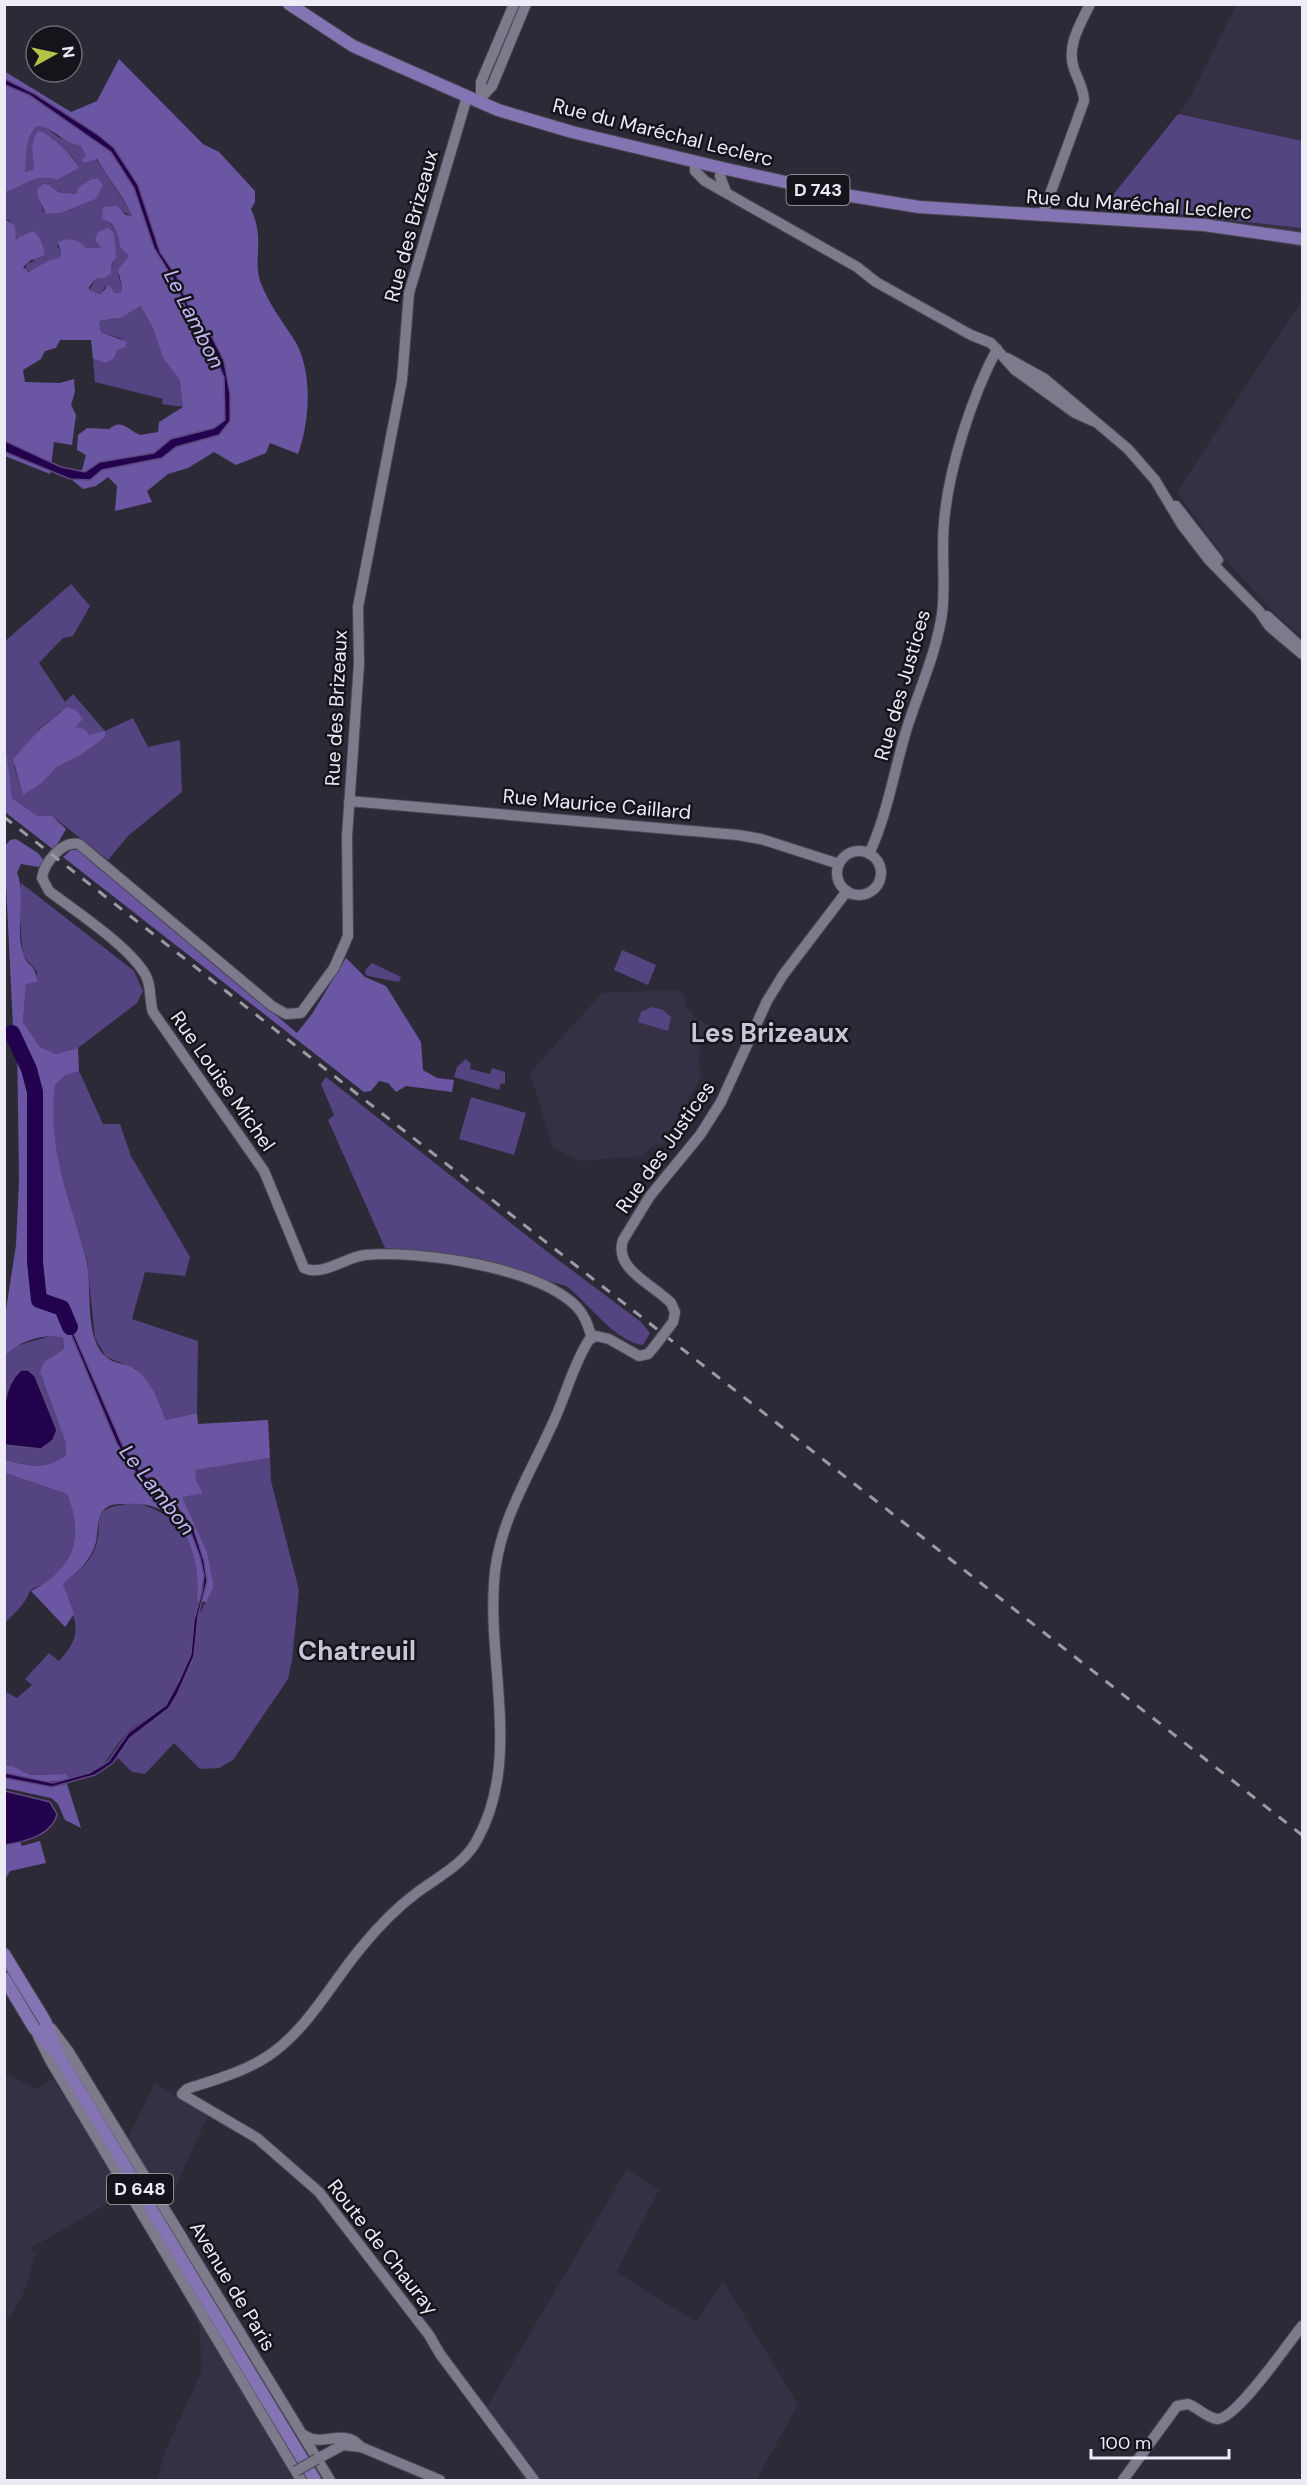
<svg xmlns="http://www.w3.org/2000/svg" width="1307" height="2485" viewBox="0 0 1307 2485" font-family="'DM Sans',sans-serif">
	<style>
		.built { fill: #353044 }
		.green { fill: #544481; fill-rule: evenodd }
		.forest { fill: #6b56a3 }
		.water { fill: #22024c; stroke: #5f487f; stroke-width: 1.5 }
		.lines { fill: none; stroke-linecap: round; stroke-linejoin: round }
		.river { stroke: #22024c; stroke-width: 16 }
		.secondary-casing { stroke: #494752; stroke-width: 12 }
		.primary-casing { stroke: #494752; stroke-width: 14 }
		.secondary { stroke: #7d7a8b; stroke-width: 10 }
		.primary { stroke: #8574b4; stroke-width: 12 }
		.rail { stroke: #9c9aa5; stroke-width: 3; stroke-dasharray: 10 10; stroke-linecap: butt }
		.secondary-bridge-casing { stroke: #494752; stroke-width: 12; stroke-linecap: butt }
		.secondary-bridge { stroke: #7d7a8b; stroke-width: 10 }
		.labels { text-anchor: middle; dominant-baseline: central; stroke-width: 5; stroke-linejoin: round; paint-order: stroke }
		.shield { fill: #15141a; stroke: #acaab3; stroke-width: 1.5 }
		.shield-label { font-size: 18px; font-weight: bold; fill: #edebf5 }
		.street-label { font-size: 20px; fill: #edebf5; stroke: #15141a }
		.water-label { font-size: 21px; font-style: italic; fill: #c7bafa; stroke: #15141a }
		.district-label { font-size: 26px; font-weight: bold; fill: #c8c5d7; stroke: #15141a }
	</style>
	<rect width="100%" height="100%" fill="#2d2a38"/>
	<!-- built -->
	<path class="built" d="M1236 5H1302V248L1104 207 1187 103Z
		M1302 300V637L1274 613 1226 560 1177 492Z
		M678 990 684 995 685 1005 695 1017 713 1028 701 1044 699 1063 701 1077 664 1143 650 1147 643 1156 579 1161 553 1148 530 1073 602 993Z
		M4 2073 36 2089 53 2079 95 2145 127 2139 155 2084 208 2115 168 2204 159 2209 322 2480H157L165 2452 202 2371 199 2326 179 2287 124 2194 29 2249 36 2252 24 2292 10 2318H5Z
		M627 2169 659 2190 616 2272 696 2322 723 2281 798 2405 756 2480H521L519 2469 481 2417Z"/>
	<!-- green -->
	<path class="green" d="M1178 114 1302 141V228L1104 206Z
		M37 126H44L58 137 80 145 86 156 84 163 96 159 129 209 132 217 123 211 107 220 118 232 120 248 129 256 118 275 122 286 121 292 115 293 105 287 100 294 89 290 97 278 112 269 114 233 98 244 102 248 97 249 57 245 61 253 59 258C46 262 37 272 24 271L27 264 34 261 26 236 17 239 9 220 5 219 4 192C23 187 36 172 57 180L79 168C75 154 60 149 52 137L33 147 34 169 24 172C27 155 24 140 37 126ZM92 179 96 199 61 213 56 211 50 214 43 211 40 200 54 191 76 194Z
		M142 306 153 328 163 358 181 380 184 407 162 404 163 399 95 382 93 359 106 363 117 350 122 339 101 332 99 321 116 319Z
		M71 584 90 606 73 636 63 638 39 663 65 702 73 694 105 731 133 718 148 747 180 740 182 792 129 835 108 860 52 816H38L12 798C3 746 4 694 4 642ZM67 707 75 727 89 735 103 733 104 737 81 755 57 767 42 783 23 794 14 766 40 728Z
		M21 883 134 971 143 991 137 1003 78 1048 56 1054 40 1047 23 1022 26 983 36 982 37 972 23 955 19 909Z
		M622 950 656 965 648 985 614 970Z
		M372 963 401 977 399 982 368 976 365 974 366 969Z
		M652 1007 663 1010 671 1017 668 1031 638 1022 641 1012Z
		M466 1059 471 1064 470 1069 490 1074 492 1068 505 1072V1084L501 1083 499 1090 454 1077 457 1067Z
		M79 1071 103 1124H120L131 1156 190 1257 185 1276 145 1272 132 1319 198 1341 197 1413 166 1420 158 1400 136 1369 106 1357 95 1338 87 1261 55 1153 52 1109 55 1085 64 1076Z
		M326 1077 545 1250 641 1322 650 1333 643 1345C616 1343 587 1301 566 1286L468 1258 385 1248 328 1120 334 1115 321 1084Z
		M471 1097 526 1113 514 1155 459 1139Z
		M53 1335 63 1338 64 1349 45 1361 66 1443V1455C44 1471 30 1466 5 1460V1356L13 1347Z
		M270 1458 271 1481 299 1590 292 1660 288 1679 233 1760 219 1768 200 1769 174 1743 145 1774 132 1772 117 1757 130 1738 169 1708 177 1695 194 1656 198 1616 214 1587 207 1552 181 1497 196 1481 194 1470Z
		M5 1473 67 1494C80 1525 79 1555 52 1579 46 1585 37 1585 31 1590 28 1593 27 1599 24 1602 19 1610 11 1616 5 1623Z
		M137 1503C157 1509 177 1519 189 1537 204 1563 198 1625 191 1654 187 1670 176 1689 167 1703 158 1716 138 1721 127 1733 101 1763 113 1767 69 1779L66 1774 30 1775 13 1766H5L4 1691 17 1698 32 1685 25 1679 49 1653 59 1661C88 1630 72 1619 63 1584 72 1576 83 1568 90 1558 112 1523 77 1508 137 1503Z"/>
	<!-- forest -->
	<path class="forest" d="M119 59 203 144 219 152 255 191V202L251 209C265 239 253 258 260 281 268 303 283 322 295 341 313 372 310 421 298 454L270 443 266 453 236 465 214 452 188 468 168 474 147 491 152 502 115 511 117 486 108 477 96 486 83 489 72 480 73 473 82 470 86 455 77 450 78 435 87 428 109 429C122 418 128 430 140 435L158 432 159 422 183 407 180 380 163 358 153 328 141 306 120 318 99 321 101 332 127 342 125 347 117 350 114 358 106 363 93 359 91 340H60L56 348 45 351 41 359 23 370 25 382 60 383 74 379 75 392 71 405 76 415 72 445 54 442 50 474 5 456V219L15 226 16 239 33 231C41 237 43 246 45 255L31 260 23 267 28 272C36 268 51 258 59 258L61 253 58 242C69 237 78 239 86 248H101L95 240 98 232 108 228 114 233 116 258 112 262 111 274 104 278H97L89 287V290L100 294 109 285 115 293 121 292 122 286 118 270 129 256 120 248C119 236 116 222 102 219L103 207 117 206 126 215 132 216C123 195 108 179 97 159L84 163 82 160 86 156 80 145C63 144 54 127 37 126 24 140 27 155 25 172L34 169C33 157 29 140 39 131 47 131 77 159 79 168L57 180C36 172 23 187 5 192L4 71 71 112 97 101Z
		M92 179H98L103 185 96 199 61 213 46 214 38 197 37 189 43 184 49 185 58 192 76 194 79 187Z
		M67 707 76 710 83 719 75 727 85 729 89 735 105 731V737L81 755 57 767 42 783 23 795 13 759 41 728Z
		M4 732 12 798 38 816H52L66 829 54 850 5 812Z
		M16 839 38 853 45 862 38 867 21 864 17 873C26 893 15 929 23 953 26 966 37 965 37 982L26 984 23 1022 40 1047 56 1054 78 1048 79 1071 64 1076 55 1085C47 1154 70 1195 86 1259 93 1286 83 1337 106 1357 113 1364 127 1363 135 1369 150 1379 160 1404 166 1420L197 1413 198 1424 268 1420 270 1458 195 1470 196 1481 203 1493 182 1497 207 1552 214 1587 206 1602 197 1601C202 1557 183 1499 128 1504 119 1504 109 1503 103 1511 97 1517 98 1533 96 1542 91 1561 77 1572 63 1584L74 1614 65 1627 31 1591C73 1570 85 1538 67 1494L5 1473V1460C30 1466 44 1471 66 1455V1443L40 1371 45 1361 64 1349 63 1338C45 1332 17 1342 5 1356V1316L16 1245 19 1181 17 1037 13 1027 5 864V846L10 840Z
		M71 850H81L297 1033 312 1014 346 958 365 977 386 986 421 1042 423 1070 437 1078 454 1080 452 1092 406 1086 396 1092 388 1083 379 1081 371 1091 364 1092 63 857Z
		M4 1766H13L30 1775 66 1774 69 1779C46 1785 27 1780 5 1773Z
		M4 1778 52 1787 67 1784 81 1828 65 1820 58 1804 51 1798 5 1788Z
		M40 1841 46 1863 10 1871 5 1879V1845L20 1842 22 1846Z"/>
	<!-- water -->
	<path class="water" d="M5 79 35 94 97 134 114 148 138 185 160 252 177 277 192 315 212 337 224 361 230 394V421L219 435 176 447 162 458 102 470 90 480 70 479 5 452V441L61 467 85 472 100 462 154 453 171 439 214 428 225 420 224 377 208 342 190 318 175 282 154 248 134 188 111 152 29 95 5 85Z
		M62 1307 124 1449 141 1473 167 1493 193 1527 204 1561 207 1581 198 1616 194 1656 177 1695 169 1708 130 1738 113 1763 95 1775 52 1787 5 1778V1773L53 1783 89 1773 108 1762 128 1733 166 1705 179 1681 191 1654 194 1620 202 1592 204 1575 200 1557 188 1525 168 1499 136 1473 117 1444 60 1308Z
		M21 1370H28L35 1376 57 1430 53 1440 41 1449 5 1445C4 1419 0 1389 21 1370Z
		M5 1791 50 1802 57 1814C52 1836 23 1842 5 1845Z"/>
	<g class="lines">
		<!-- river -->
		<path class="river" d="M12 1033 29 1069 35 1092V1262L39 1300 62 1308 70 1327"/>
		<defs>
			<path id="secondary" d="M481 96V82L514 4
				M467 97 409 293 402 380 358 607 359 664 347 836 348 936 334 968 301 1013 286 1014 272 1006 79 844C62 840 44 863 42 878L49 891C75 911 132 948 146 976 152 988 149 1000 153 1012L264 1171 304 1268C322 1277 346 1257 365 1255 419 1250 536 1267 576 1306 585 1315 588 1326 592 1338
				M477 102 492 86 526 4
				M695 162V171L705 181 857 267 876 282 971 335 991 343 1015 370 1075 413 1093 421
				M722 168 720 176 726 192
				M1042 216 1084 101C1084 89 1078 80 1074 69 1066 46 1080 25 1090 4
				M1007 358 1045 379 1128 449 1155 480 1182 525 1209 560 1259 611 1269 626 1302 654
				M1176 506 1218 560
				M1267 616 1302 648
				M349 801 738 835 761 839 839 864
				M837 873a22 22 0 1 1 44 0a22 22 0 1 1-44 0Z
				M869 854C888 813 894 770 907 728 919 690 936 654 942 614 946 584 941 554 944 523 948 470 972 396 997 349
				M673 1322 675 1312 671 1303C654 1285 613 1269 623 1240L650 1196 700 1135 721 1102 767 1001 783 975 847 891
				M51 2028 69 2052 330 2480
				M38 2036 51 2062 301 2480
				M304 2435C322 2448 342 2428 359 2445
				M317 2459 343 2445 361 2447 440 2480
				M534 2480 440 2354 429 2335 319 2192 257 2138 182 2094 187 2089C214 2080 244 2072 268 2056 307 2030 331 1984 360 1949 377 1928 397 1907 419 1891 440 1876 465 1863 477 1840 521 1762 488 1667 494 1583 497 1522 533 1470 556 1416 567 1391 574 1363 589 1340L596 1336 609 1339 639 1356 648 1354 654 1347
				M1123 2480 1177 2406 1188 2404C1197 2407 1207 2418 1217 2419 1236 2420 1289 2342 1302 2326"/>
			<path id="primary" d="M289 4 353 46 498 110 572 132 722 168 839 194 919 207 1204 225 1302 239
				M4 1954 45 2021 60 2058 315 2480
				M4 1978 34 2028 54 2050"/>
		</defs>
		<!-- secondary casing -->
		<use href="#secondary" class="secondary-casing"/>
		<!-- primary casing -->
		<use href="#primary" class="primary-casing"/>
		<!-- secondary -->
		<use href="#secondary" class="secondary"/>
		<!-- primary -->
		<use href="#primary" class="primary"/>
		<!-- rail -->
		<path class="rail" d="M4 817 1302 1835"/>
		<defs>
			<path id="secondary-bridge" d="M654 1347 673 1322
				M296 2471 317 2459"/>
		</defs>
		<!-- secondary-bridge casing -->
		<use href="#secondary-bridge" class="secondary-bridge-casing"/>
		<!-- secondary-bridge -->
		<use href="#secondary-bridge" class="secondary-bridge"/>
	</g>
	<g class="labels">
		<!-- shield labels -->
		<g class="shield">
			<rect x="786.5" y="175" width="63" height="30" rx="4.5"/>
			<rect x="107" y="2174" width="66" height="30" rx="4.5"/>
		</g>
		<g class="shield-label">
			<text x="818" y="190">D 743</text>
			<text x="140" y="2189">D 648</text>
		</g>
		<!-- street labels -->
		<g class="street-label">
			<text transform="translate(663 132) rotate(14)">Rue du Maréchal Leclerc</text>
			<text transform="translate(1139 204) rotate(4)">Rue du Maréchal Leclerc</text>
			<text transform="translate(411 226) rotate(-75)">Rue des Brizeaux</text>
			<text transform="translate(902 685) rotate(-74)">Rue des Justices</text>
			<text transform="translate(336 708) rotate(-87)">Rue des Brizeaux</text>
			<text transform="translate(597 804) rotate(5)">Rue Maurice Caillard</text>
			<text transform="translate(223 1081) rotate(55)">Rue Louise Michel</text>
			<text transform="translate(665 1147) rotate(-55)">Rue des Justices</text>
			<text transform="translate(383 2247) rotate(52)">Route de Chauray</text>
			<text transform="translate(233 2286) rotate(59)">Avenue de Paris</text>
		</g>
		<!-- water labels -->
		<g class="water-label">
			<text transform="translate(194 319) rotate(63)">Le Lambon</text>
			<text transform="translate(157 1490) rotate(52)">Le Lambon</text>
		</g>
		<!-- district labels -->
		<g class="district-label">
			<text x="770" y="1033">Les Brizeaux</text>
			<text x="357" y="1651">Chatreuil</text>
		</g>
	</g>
	<!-- border -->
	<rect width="1307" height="2485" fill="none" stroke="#edebf5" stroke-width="12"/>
	<!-- north arrow -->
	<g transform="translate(54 54) rotate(82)"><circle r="28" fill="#15141a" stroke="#6b6a72" stroke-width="1.5"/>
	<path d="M0-4.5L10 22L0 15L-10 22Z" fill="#b6c148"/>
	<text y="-9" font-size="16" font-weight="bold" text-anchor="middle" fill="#edebf5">N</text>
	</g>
	<!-- scale -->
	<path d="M1091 2449v9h138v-9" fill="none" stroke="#edebf5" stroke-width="3"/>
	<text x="1100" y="2449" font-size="18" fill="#edebf5" stroke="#15141a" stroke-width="4.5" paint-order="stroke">100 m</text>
</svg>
